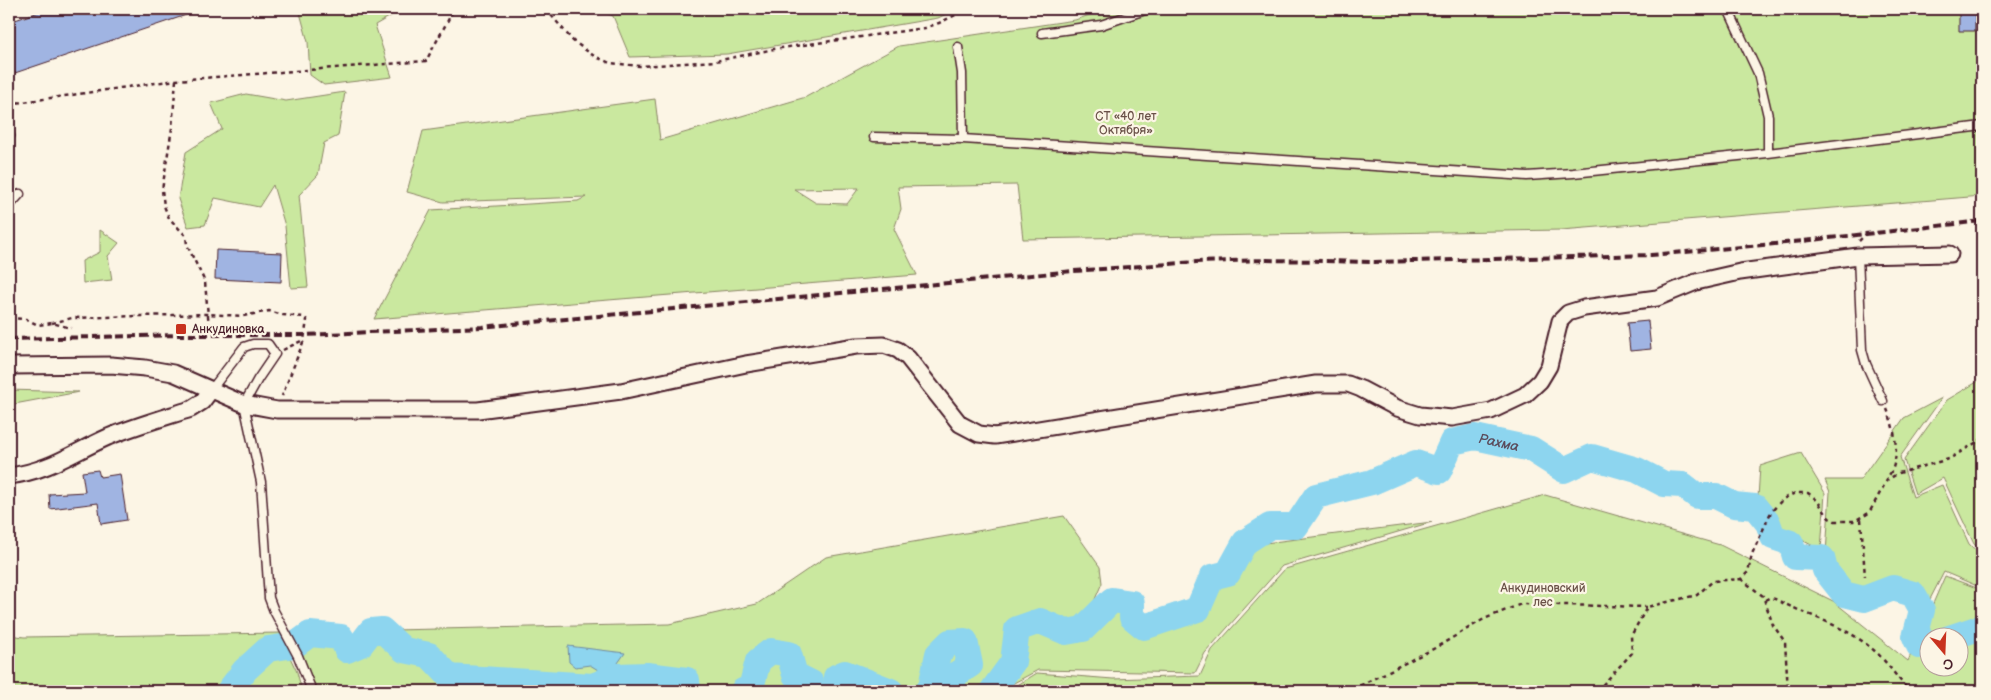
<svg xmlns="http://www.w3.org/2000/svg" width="1991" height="700" viewBox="0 0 1991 700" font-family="'Balsamiq Sans',sans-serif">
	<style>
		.green { fill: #cae89f; stroke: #8a8465; fill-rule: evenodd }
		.water { fill: #8dd5ef; stroke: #728ca1 }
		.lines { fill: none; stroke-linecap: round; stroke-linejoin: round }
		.river { stroke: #8dd5ef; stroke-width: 26 }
		.building { fill: #a0b4e2; stroke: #4a1f2b }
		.service-casing { stroke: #4a1f2b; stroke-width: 11 }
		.minor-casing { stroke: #4a1f2b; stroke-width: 19 }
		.path { stroke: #4a1f2b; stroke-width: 2.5; stroke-dasharray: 4 4; stroke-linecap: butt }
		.service { stroke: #fcf5e5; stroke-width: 8 }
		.minor { stroke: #fcf5e5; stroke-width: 15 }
		.rail { stroke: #4a1f2b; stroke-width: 4; stroke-dasharray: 8 4; stroke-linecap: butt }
		.poi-dot { fill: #c8321e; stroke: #fcf5e5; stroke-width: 2 }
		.labels { text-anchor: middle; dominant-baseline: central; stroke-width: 4.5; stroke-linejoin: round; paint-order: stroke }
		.park-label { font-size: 12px; fill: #6a5148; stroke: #fcf5e5 }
		.poi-label { font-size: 12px; fill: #4a1f2b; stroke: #fcf5e5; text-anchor: start }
		.water-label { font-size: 14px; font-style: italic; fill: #5b4c5c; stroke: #fcf5e5 }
	</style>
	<rect width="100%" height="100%" fill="#fcf5e5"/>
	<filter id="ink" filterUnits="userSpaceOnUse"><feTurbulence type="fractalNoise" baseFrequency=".02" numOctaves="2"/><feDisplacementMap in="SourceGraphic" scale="10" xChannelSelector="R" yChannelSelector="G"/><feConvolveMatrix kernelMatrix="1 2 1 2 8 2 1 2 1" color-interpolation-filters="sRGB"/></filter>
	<g filter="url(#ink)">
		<!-- green -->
		<path class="green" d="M299 9H403L375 25 392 77 324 85 310 75 308 42Z
			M596 9H957L938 18 727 54 630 57 613 16Z
			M1107 9H1982V196L1561 230 1023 239 1017 185 898 187 901 209 894 229 917 275 374 319 431 210 578 201 586 197 443 202 407 192 423 131 655 99 660 140 806 97 899 46 1075 20ZM859 188 847 204 816 203 794 189Z
			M345 92 338 136 324 143 318 175 299 195 308 287 291 288 285 226 273 185 259 207 215 198 205 225 188 227 178 199 186 152 222 129 211 103 246 94 286 101Z
			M100 230 119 243 108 256 112 280 83 283 82 261 100 252Z
			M1982 379V551L1974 544 1943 478 1915 494 1904 460 1947 400Z
			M9 390 79 392 9 405Z
			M1942 398 1900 457 1913 497 1942 485 1969 544 1982 556V588L1944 572 1927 605 1920 592 1898 583 1862 594 1835 573 1826 554 1830 492 1825 480H1860L1904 418Z
			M1801 453 1825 493 1821 550 1777 527 1758 498 1760 466Z
			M1545 495 1720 545 1833 601 1908 661 1945 576 1982 590V691H1008L1037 673 1113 679 1200 676 1212 650 1285 569ZM1928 638H1958V668H1928Z
			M1064 516 1100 567 1102 583 1086 620 1066 626 1038 614 1011 625 1006 663 981 691 963 690 962 678 978 666 969 636C962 636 955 636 948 638 923 645 934 677 918 691H907L845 668 831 675 830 691H812L816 680 801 670 792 651 776 646 760 650 746 684 734 691H695L690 675 620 672 591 678 452 671 435 652 407 646 393 630 669 624 757 604 826 557Z
			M1432 522 1282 566 1205 653 1195 673 1038 670 999 691 1021 658 1025 633 1040 628 1067 638 1089 633 1113 608 1127 607 1128 620 1142 633 1202 613 1216 582 1232 576 1249 545Z
			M281 633 286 641 267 645 241 666 224 690 221 691H9V635L24 637Z
			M373 637 384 638 404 654 429 659 449 681 540 688 539 691H315L298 650 312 640 337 642 345 653 362 649Z
			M287 651 297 672 302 691H234L250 671 269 655Z
			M955 653 961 661 944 679 947 691H935L944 662Z
			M768 660 784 661 790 677 801 683 797 691H753L756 688Z
			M643 682 678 688 679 691H581Z"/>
		<!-- water -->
		<path class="water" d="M568 646 625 653 613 670 603 673 590 665 575 667 569 662Z"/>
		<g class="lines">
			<!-- river -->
			<g class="river">
				<path d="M1949 638 1982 627"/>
				<path d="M229 691 245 670 268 649 295 645 310 634 341 637 347 650 361 644 371 631 382 630 404 650 429 655 450 677 593 686 617 676 647 675 687 680 688 691"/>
				<path d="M743 691 751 688 758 661 771 651 789 654 795 675 811 683 805 691"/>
				<path d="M838 691 836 677 845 673 891 691"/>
				<path d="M928 691 931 686 938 654 950 642 965 641 970 665 952 677 954 691"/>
				<path id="s1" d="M992 691 1013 662 1017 629 1040 621 1066 632 1083 629 1112 600 1132 603V617L1144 627 1198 609 1212 577 1228 573 1245 542 1270 526H1296L1316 496 1372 482 1416 463 1439 471 1452 442 1475 437 1531 449 1564 470 1592 457 1637 470 1664 484 1683 485 1697 496H1716L1734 505 1755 507 1768 523 1773 537 1791 543 1795 557 1822 558 1825 570 1844 594 1864 599 1893 588 1913 594 1922 610 1915 637 1919 646 1928 643"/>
			</g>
		</g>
		<!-- building -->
		<path class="building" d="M48 9H197L198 11 9 75V22Z
			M1959 9H1975V31H1959Z
			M216 250 282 253 281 282 215 279Z
			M1648 321 1651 349 1630 351 1627 323Z
			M98 470 100 477 120 474 127 520 101 524 98 503 50 509 49 494 85 492 82 472Z"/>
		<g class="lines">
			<defs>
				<path id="service" d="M1728 9 1758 73 1768 116V153
					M1042 33 1101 25 1148 9
					M958 47 962 73 963 139
					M9 136H10
					M874 137 963 139 1527 176 1573 173 1768 153 1982 126
					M9 206 20 194
					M1858 256 1862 350 1866 364 1883 401
					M211 390 244 347 253 344H268L275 354 258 379 244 404 261 482 269 598 274 611 298 656 312 691"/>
				<path id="minor" d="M9 366 111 365 145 368 173 373 244 404 277 410H478L621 391 746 364 856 346 884 345 898 350 908 358 960 424 979 434 995 436 1316 384H1348L1361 389 1397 408 1420 415 1452 418 1491 411 1525 395 1540 381 1549 366 1560 321 1568 313 1584 308 1657 298 1696 282 1740 272 1858 256 1950 254
					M9 476C49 471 72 453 108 437 135 426 163 418 191 409L202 402 211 390"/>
			</defs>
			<!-- service casing -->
			<use href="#service" class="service-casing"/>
			<!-- minor casing -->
			<use href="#minor" class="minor-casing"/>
			<!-- path -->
			<path class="path" d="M546 9 573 41 594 56 610 63 640 66 716 61 774 49 925 28 939 23 968 9
				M176 80 172 128 162 190 164 206 169 218 186 236 187 245 205 282 209 327
				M9 104 176 80 426 61 454 9
				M1859 241 1866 234
				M9 318 26 319 38 325 52 323 71 328
				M52 323 72 318 207 314 243 316 269 311 283 315 304 317 307 320 304 340 282 396
				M283 350 303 340
				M1887 409C1893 424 1899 447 1894 464 1893 469 1890 474 1887 478
				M1861 519 1865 577
				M1741 579 1763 596 1773 625 1785 642 1788 691
				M1765 600 1769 598 1775 599C1807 616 1843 624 1871 648 1886 659 1896 678 1910 691
				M1354 691 1361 685 1435 648 1484 619 1521 604 1647 607
				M1597 691 1632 653 1631 636 1647 607 1697 595 1713 581 1741 579 1748 572 1752 554 1771 512 1783 499 1795 493H1808L1817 500 1829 518 1835 521H1854L1869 513 1887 480 1899 473 1949 459 1982 439"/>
			<!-- service -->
			<use href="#service" class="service"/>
			<!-- minor -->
			<use href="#minor" class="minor"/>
			<!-- rail -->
			<path class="rail" d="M9 339 181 335H305L482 327 1074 271 1196 262 1267 260 1375 262 1651 255 1785 243 1982 221"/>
		</g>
	</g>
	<!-- markers -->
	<rect class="poi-dot" x="175" y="323" width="12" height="12" rx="2.5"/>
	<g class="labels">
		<!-- park labels -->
		<g class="park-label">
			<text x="1126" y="116">СТ «40 лет<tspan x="1126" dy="14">Октября»</tspan></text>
			<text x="1543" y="588">Анкудиновский<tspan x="1543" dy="14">лес</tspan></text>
		</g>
		<!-- poi labels -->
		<g class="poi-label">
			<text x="192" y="329">Анкудиновка</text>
		</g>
		<!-- water labels -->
		<g class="water-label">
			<text stroke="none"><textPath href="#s1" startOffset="675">Рахма</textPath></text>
		</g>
	</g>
	<!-- margin -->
	<rect width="1991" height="700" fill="none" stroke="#fcf5e5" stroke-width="30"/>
	<rect x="15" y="15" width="1961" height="670" fill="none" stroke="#4a1f2b" stroke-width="2" filter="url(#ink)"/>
	<!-- north arrow -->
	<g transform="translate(1944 652) rotate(161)"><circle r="24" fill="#fcf5e5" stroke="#b59f9b"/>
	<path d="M0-4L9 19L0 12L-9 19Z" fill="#c8321e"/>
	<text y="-8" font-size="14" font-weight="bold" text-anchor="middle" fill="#4a1f2b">С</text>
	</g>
</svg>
